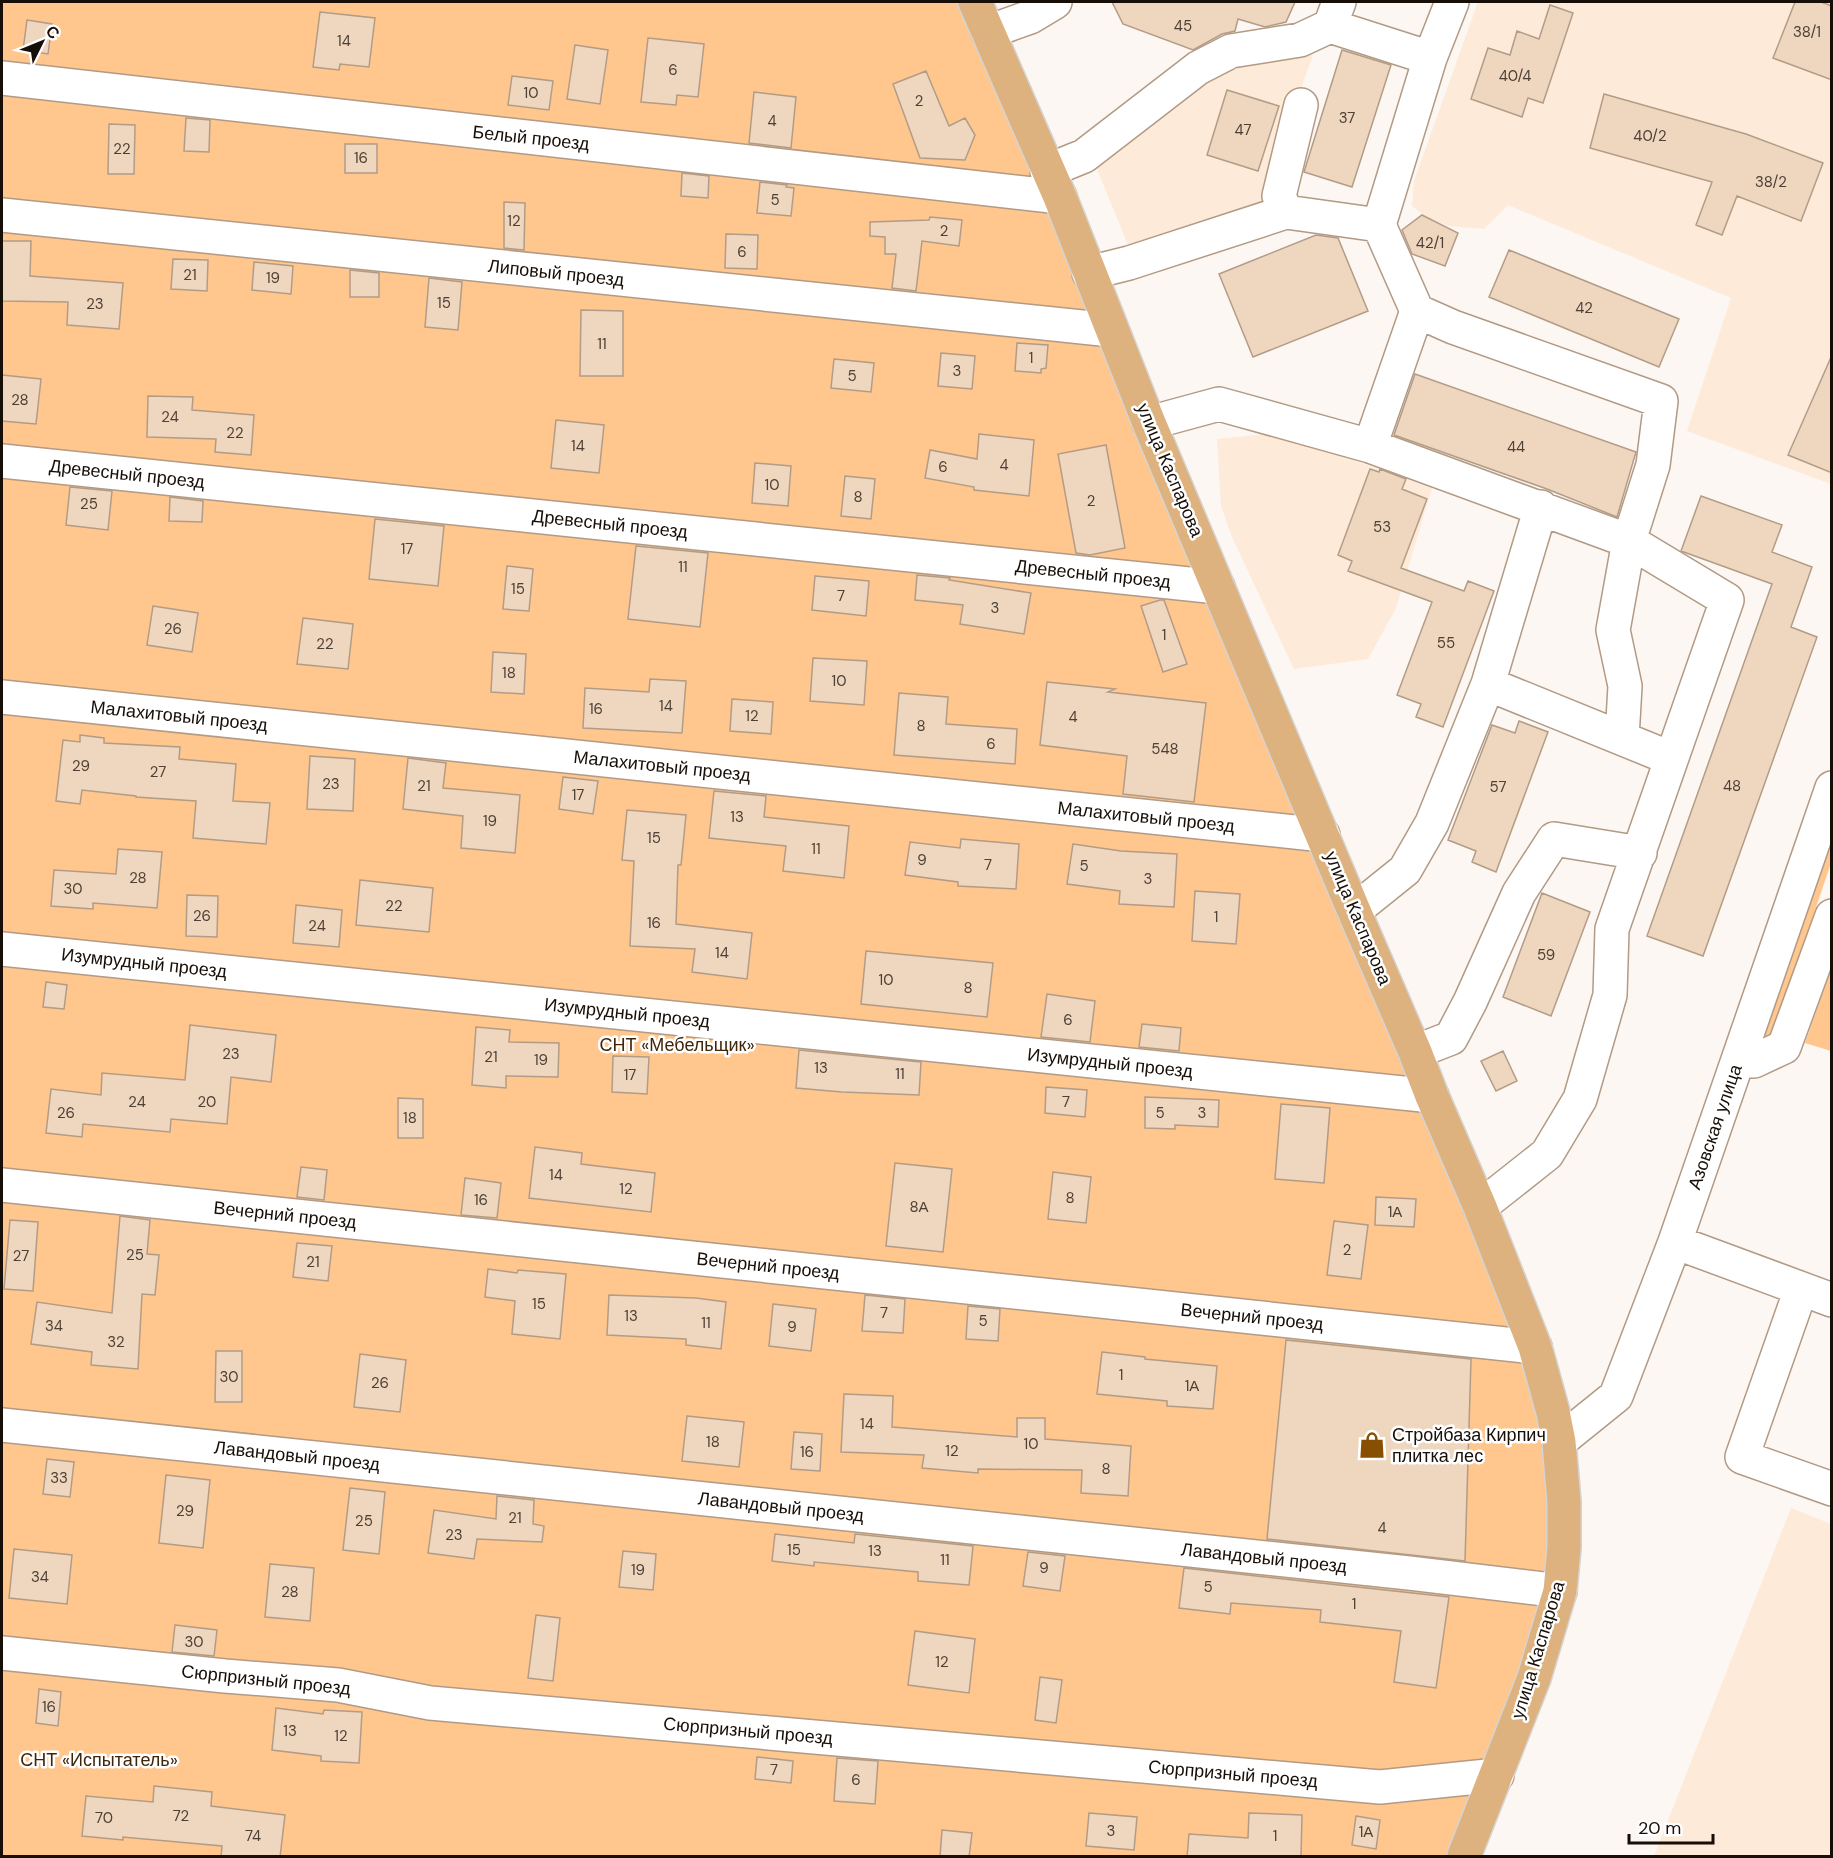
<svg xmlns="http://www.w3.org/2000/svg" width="1833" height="1858" viewBox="0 0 1833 1858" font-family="'DM Sans',sans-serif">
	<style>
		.built { fill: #fdead9 }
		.green { fill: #ffc68e }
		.building { fill: #efd6bf; stroke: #b39c86; stroke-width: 1.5 }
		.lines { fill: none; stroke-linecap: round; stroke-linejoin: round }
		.minor-casing { stroke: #b29a84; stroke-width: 36 }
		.major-casing { stroke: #d5d4d2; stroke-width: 36 }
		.minor { stroke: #fff; stroke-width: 33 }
		.major { stroke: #ddb27f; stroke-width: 33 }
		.labels { text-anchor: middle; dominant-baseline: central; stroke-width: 5; stroke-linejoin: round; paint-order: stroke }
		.number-label { font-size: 15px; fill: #4d4035 }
		.street-label { font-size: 18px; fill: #170e07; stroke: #fff }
		.park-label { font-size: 18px; fill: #402609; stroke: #fff }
		.poi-label { font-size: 18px; fill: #170e07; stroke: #fff; text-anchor: start }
	</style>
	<rect width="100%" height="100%" fill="#fcf7f2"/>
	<!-- built -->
	<path class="built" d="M1478 2H1831V484L1687 431 1731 298 1508 205 1484 229 1448 226 1425 216 1412 206 1414 181Z
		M1271 53 1313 55 1260 202 1130 250 1095 164 1204 74Z
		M1276 433 1432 488 1396 608 1368 659 1294 669 1232 537 1221 506 1217 439Z
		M1791 1508 1831 1524V1856H1654Z"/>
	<!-- green -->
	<path class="green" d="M2 2H975L1535 1347 1564 1548 1464 1856H2Z
		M1831 828V863L1769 1046 1759 1042Z
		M1831 968V1051L1805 1043Z"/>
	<!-- building -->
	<path class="building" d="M1112 2H1295L1286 22 1265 27 1238 19 1235 31 1222 34 1193 50 1123 24Z
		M1795 2H1821L1832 6V80L1773 58Z
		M1550 5 1573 13 1543 103 1528 98 1522 117 1471 99 1488 48 1510 55 1517 31 1539 39Z
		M320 12 375 18 369 67 340 64 339 70 313 67Z
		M27 20 52 24 48 54 23 50Z
		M648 38 704 44 698 97 677 95 676 105 641 102Z
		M575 45 608 50 600 104 567 99Z
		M1342 50 1391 65 1352 187 1304 172Z
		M926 71 949 126 965 118 975 135 965 160 920 158 893 84Z
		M512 76 553 81 549 110 508 105Z
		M1227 90 1279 106 1258 171 1207 155Z
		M754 92 796 97 791 148 749 143Z
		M1604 94 1746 134 1823 163 1801 221 1737 196 1722 235 1696 225 1712 182 1590 148Z
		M186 118 210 120 209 152 184 151Z
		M109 124 135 125 134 174H108Z
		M345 144H377V173H345Z
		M682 173 709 176 708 198 681 196Z
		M760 182 787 185 786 187 794 188 791 216 757 213Z
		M504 202 525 203 524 250 504 248Z
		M1422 215 1458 233 1445 266 1412 254 1402 230Z
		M930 217 962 220 959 246 922 241 916 291 892 288 896 254H885V237L870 236V222L929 220Z
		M726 234 758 235 757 269 725 268Z
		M1316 235 1338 238 1368 311 1253 357 1219 274Z
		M2 241H31L30 276 123 283 119 329 67 325 68 302 2 301Z
		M1509 250 1679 319 1659 367 1489 297Z
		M173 259 208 260 207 291 171 289Z
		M254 262 293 266 291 294 252 290Z
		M350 270 379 273V297H350Z
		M429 278 462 282 458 330 425 327Z
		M581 310 623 311V376H580Z
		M1017 343 1048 345 1046 368 1041 369V373L1015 371Z
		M941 353 975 356 972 389 938 386Z
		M1832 355V473L1788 455Z
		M834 359 874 363 871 392 831 388Z
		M1415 374 1636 452 1617 517 1547 489 1394 435Z
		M2 375 41 379 36 424 2 421Z
		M148 396 193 397 192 410 254 415 251 455 215 452 216 439 147 437Z
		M556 420 604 425 599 473 551 468Z
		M979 434 1034 440 1029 496 974 490V487L925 478 930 450 977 459Z
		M1106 445 1125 548 1090 555 1076 553 1058 454Z
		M755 463 791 466 788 506 752 503Z
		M1370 469 1379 472 1380 469 1406 479 1402 489 1427 499 1401 568 1464 591 1468 581 1494 591 1443 727 1416 717 1421 704 1397 695 1432 602 1348 571 1352 561 1338 555Z
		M845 476 875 479 871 519 841 516Z
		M70 487 112 491 108 530 66 525Z
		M1701 496 1782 525 1772 552 1812 567 1791 627 1817 637 1703 956 1647 936 1772 584 1681 551Z
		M170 497 203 501 202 522 169 521Z
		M375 519 444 526 438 586 369 579Z
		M636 546 708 553 700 627 628 619Z
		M507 566 533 569 529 611 503 609Z
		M917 575 950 578 949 580 1031 593 1024 634 960 624 963 605 915 600Z
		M815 576 869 581 866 616 812 610Z
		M1160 600H1164L1187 664 1163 672 1141 606Z
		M153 606 198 613 192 652 147 645Z
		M303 618 353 624 348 669 297 664Z
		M493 652 526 654 524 694 491 692Z
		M813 658 867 661 864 705 810 701Z
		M650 679 686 681 682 733 583 728 585 688 649 692Z
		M1047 682 1115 689 1108 692 1206 703 1194 802 1123 794 1127 756 1040 745Z
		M899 693 948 697 946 724 1017 729 1015 764 894 755Z
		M732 699 773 702 771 734 730 731Z
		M1519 721 1548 732 1496 872 1472 862 1476 851 1448 840 1492 725 1515 733Z
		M80 735 104 738V743L180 747 179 759 236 764 233 801 270 803 266 844 193 838 196 801 136 797V796L82 790 80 804 56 801 63 740 80 742Z
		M310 756 355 759 353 811 307 809Z
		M408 758 446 763 443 788 520 795 515 853 461 848 463 816 403 809Z
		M563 777 598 781 593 814 559 809Z
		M714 791 766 796 764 817 849 826 844 878 783 871 786 846 709 838Z
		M627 810 686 815 681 865H678L676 924 752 933 747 979 692 972 695 949 630 946 634 861 622 860Z
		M961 839 1019 844 1016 889 958 886V882L905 875 910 842 960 848Z
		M1073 844 1121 851 1177 854 1174 907 1119 904 1120 891 1067 884Z
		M118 849 162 852 157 908 93 903V909L51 906 54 870 116 874Z
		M360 880 433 888 429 932 356 925Z
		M1195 891 1240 894 1236 944 1192 941Z
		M1542 893 1590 912 1551 1016 1503 997Z
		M187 895 218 896 217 937 186 936Z
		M296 905 342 910 339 947 293 943Z
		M866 951 993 963 987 1017 861 1004Z
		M46 982 67 985 64 1009 43 1007Z
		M1047 994 1095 1001 1090 1042 1041 1037Z
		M1142 1024 1181 1028 1179 1051 1139 1047Z
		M190 1025 276 1035 271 1082 231 1077 227 1124 171 1119 170 1132 83 1124 82 1137 46 1133 51 1089 101 1095 102 1073 185 1080Z
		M476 1027 510 1030 509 1042 559 1043 558 1077 506 1076V1088L472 1085Z
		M799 1050 921 1062 919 1095 842 1092 796 1088Z
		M1503 1051 1517 1081 1496 1091 1481 1061Z
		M613 1056 649 1057 647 1094 612 1092Z
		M1046 1087 1087 1090 1085 1117 1045 1113Z
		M1145 1097 1219 1100 1218 1127 1175 1125V1129L1145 1128Z
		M398 1098 423 1099V1138H398Z
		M1281 1104 1330 1108 1324 1183 1275 1179Z
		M535 1147 582 1153 581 1164 655 1173 651 1212 529 1198Z
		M895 1163 952 1169 943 1252 886 1246Z
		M301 1167 327 1170 324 1200 297 1197Z
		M1053 1172 1091 1177 1086 1223 1048 1219Z
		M465 1178 501 1183 497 1218 461 1215Z
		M1376 1197 1416 1199 1414 1227 1375 1225Z
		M120 1216 150 1220 147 1254 159 1255 155 1295 142 1294 138 1369 91 1365 92 1352 31 1344 37 1302 112 1313Z
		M10 1220 38 1222 33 1291 4 1289Z
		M1334 1221 1368 1225 1361 1279 1327 1275Z
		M297 1243 332 1246 328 1281 293 1277Z
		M488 1269 517 1273 518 1270 566 1274 560 1339 512 1334 515 1301 485 1297Z
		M609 1295 696 1298 726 1302 721 1349 686 1345V1339L607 1335Z
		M865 1295 905 1299 903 1333 862 1331Z
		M773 1304 816 1309 811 1351 769 1346Z
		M968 1306 1000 1309 998 1341 966 1339Z
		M1286 1340 1471 1359 1465 1561 1267 1539Z
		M216 1351H242V1402H215Z
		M1102 1352 1145 1357V1359L1217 1366 1213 1409 1167 1406V1401L1097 1394Z
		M360 1354 406 1360 400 1412 354 1407Z
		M844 1394 893 1396 892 1427 1017 1437V1418H1045V1439L1131 1446 1128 1496 1081 1493 1082 1470 978 1469V1473L922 1468 924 1455 841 1452Z
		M687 1416 744 1422 739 1467 682 1461Z
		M794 1432 822 1434 820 1471 791 1469Z
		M47 1459 74 1462 70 1497 43 1494Z
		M166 1475 210 1480 203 1548 159 1543Z
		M350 1488 385 1492 379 1554 343 1550Z
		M497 1496 534 1500 533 1524 544 1526 542 1542 477 1539 474 1559 428 1553 434 1510 496 1519Z
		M775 1534 854 1543 855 1534 973 1546 969 1585 918 1581V1572L814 1562V1566L772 1561Z
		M14 1549 72 1555 67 1604 9 1598Z
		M623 1551 656 1554 653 1590 619 1587Z
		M1028 1552 1065 1556 1060 1591 1023 1586Z
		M270 1564 314 1568 310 1621 265 1617Z
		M1184 1568 1449 1597 1436 1688 1394 1682 1401 1631 1320 1622 1321 1610 1231 1603 1230 1614 1179 1608Z
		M536 1615 560 1618 553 1681 528 1678Z
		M175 1625 217 1630 214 1656 172 1652Z
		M915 1631 975 1639 969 1693 908 1685Z
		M1040 1677 1062 1680 1056 1723 1035 1720Z
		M39 1689 61 1692 58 1726 36 1723Z
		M276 1708 323 1714 324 1710 362 1712 359 1763 321 1761V1756L272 1750Z
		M757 1757 793 1761 791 1783 755 1779Z
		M837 1758 878 1761 875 1804 834 1801Z
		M154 1786 212 1792 211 1806 285 1815 280 1857H221L222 1846 123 1837V1840L82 1836 86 1796 153 1802Z
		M1089 1813 1137 1817 1134 1850 1086 1846Z
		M1249 1813 1302 1815 1301 1857H1187L1189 1834 1248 1838Z
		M1356 1816 1380 1820 1376 1849 1352 1845Z
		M942 1830 972 1833 969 1857H940Z"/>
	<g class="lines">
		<defs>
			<path id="minor" d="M1330 26 1430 58
				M988 32 1030 17 1055 2
				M2 78 1060 197
				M1301 105 1279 196 1286 212 1379 225 1430 58 1452 2
				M1047 171 1084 156 1198 68 1231 51 1300 40 1330 26 1339 2
				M2 215 1111 330
				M1089 273 1129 263 1286 212
				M1149 423 1219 404 1370 446 1417 311 1379 225
				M1370 446 1629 541 1653 465 1661 401 1453 327 1417 311
				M2 461 1218 587
				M1488 684 1541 507
				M2 697 1323 835
				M1354 911 1405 870 1432 823 1488 684 1670 758
				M2 949 1432 1096
				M1415 1052 1451 1038 1470 1002 1519 893 1554 839 1640 853
				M1738 1060 1754 1061 1784 1047 1832 916
				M2 1185 1535 1347
				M1480 1207 1547 1154 1580 1099 1610 995 1612 929 1727 600 1629 541 1613 630 1625 686 1622 738
				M1675 1242 1832 1300
				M1801 1289 1742 1457 1832 1489
				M2 1425 1409 1573 1560 1591
				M1559 1442 1616 1396 1675 1242 1832 788
				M2 1653 225 1676 338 1685 430 1703 1380 1787 1497 1775"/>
			<path id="major" d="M975 2 1060 197 1149 423 1354 911 1415 1052 1432 1096 1480 1207 1535 1347 1553 1412 1559 1442 1564 1502V1548L1560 1591 1534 1678 1464 1856"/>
		</defs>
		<!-- minor casing -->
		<use href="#minor" class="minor-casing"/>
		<!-- major casing -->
		<use href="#major" class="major-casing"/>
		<!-- minor -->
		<use href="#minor" class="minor"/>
		<!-- major -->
		<use href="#major" class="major"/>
	</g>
	<!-- icons -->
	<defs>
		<symbol id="shop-bare" viewBox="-9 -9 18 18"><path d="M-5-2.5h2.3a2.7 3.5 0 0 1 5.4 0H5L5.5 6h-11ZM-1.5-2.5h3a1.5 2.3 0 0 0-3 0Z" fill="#874f01" stroke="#fff" stroke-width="2.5" paint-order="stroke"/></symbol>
	</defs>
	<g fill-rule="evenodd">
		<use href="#shop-bare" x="1353" y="1426" width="38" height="38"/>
	</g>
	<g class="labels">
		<!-- number labels -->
		<g class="number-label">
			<text x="1183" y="26">45</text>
			<text x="1807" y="32">38/1</text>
			<text x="344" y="41">14</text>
			<text x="673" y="70">6</text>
			<text x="1515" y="76">40/4</text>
			<text x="531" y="93">10</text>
			<text x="919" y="101">2</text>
			<text x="1347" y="118">37</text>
			<text x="772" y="121">4</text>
			<text x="1243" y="130">47</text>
			<text x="1650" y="136">40/2</text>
			<text x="122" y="149">22</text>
			<text x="361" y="158">16</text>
			<text x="1771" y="182">38/2</text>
			<text x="775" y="200">5</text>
			<text x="514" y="221">12</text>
			<text x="944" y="231">2</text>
			<text x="1430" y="243">42/1</text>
			<text x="742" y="252">6</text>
			<text x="190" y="275">21</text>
			<text x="273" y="278">19</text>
			<text x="444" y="303">15</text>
			<text x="95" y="304">23</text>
			<text x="1584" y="308">42</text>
			<text x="602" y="344">11</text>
			<text x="1031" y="358">1</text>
			<text x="957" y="371">3</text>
			<text x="852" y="376">5</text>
			<text x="20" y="400">28</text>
			<text x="170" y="417">24</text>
			<text x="235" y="433">22</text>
			<text x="578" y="446">14</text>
			<text x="1516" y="447">44</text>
			<text x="1004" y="465">4</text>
			<text x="943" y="467">6</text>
			<text x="772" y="485">10</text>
			<text x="858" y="497">8</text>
			<text x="1091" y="501">2</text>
			<text x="89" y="504">25</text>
			<text x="1382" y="527">53</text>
			<text x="407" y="549">17</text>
			<text x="683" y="567">11</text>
			<text x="518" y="589">15</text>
			<text x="841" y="596">7</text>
			<text x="995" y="608">3</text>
			<text x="173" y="629">26</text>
			<text x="1164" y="635">1</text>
			<text x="1446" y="643">55</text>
			<text x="325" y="644">22</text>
			<text x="509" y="673">18</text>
			<text x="839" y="681">10</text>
			<text x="666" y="706">14</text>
			<text x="596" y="709">16</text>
			<text x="752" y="716">12</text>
			<text x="1073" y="717">4</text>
			<text x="921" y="726">8</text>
			<text x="991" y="744">6</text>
			<text x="1165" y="749">548</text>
			<text x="81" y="766">29</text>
			<text x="158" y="772">27</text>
			<text x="331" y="784">23</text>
			<text x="424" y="786">21</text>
			<text x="1732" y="786">48</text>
			<text x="1498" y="787">57</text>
			<text x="578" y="795">17</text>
			<text x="737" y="817">13</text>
			<text x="490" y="821">19</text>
			<text x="654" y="838">15</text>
			<text x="816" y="849">11</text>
			<text x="922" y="860">9</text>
			<text x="988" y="865">7</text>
			<text x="1084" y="866">5</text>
			<text x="138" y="878">28</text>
			<text x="1148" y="879">3</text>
			<text x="73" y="889">30</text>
			<text x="394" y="906">22</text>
			<text x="202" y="916">26</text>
			<text x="1216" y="917">1</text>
			<text x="654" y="923">16</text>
			<text x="317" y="926">24</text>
			<text x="722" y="953">14</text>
			<text x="1546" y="955">59</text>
			<text x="886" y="980">10</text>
			<text x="968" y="988">8</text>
			<text x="1068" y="1020">6</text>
			<text x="231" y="1054">23</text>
			<text x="491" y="1057">21</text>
			<text x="541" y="1060">19</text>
			<text x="821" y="1068">13</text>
			<text x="900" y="1074">11</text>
			<text x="630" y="1075">17</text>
			<text x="137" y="1102">24</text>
			<text x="207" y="1102">20</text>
			<text x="1066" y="1102">7</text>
			<text x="66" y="1113">26</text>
			<text x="1160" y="1113">5</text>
			<text x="1202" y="1113">3</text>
			<text x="410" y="1118">18</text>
			<text x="556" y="1175">14</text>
			<text x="626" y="1189">12</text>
			<text x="1070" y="1198">8</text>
			<text x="481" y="1200">16</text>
			<text x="919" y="1207">8А</text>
			<text x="1395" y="1212">1А</text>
			<text x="1347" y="1250">2</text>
			<text x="135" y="1255">25</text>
			<text x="21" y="1256">27</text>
			<text x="313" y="1262">21</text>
			<text x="539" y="1304">15</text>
			<text x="884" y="1313">7</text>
			<text x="631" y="1316">13</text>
			<text x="983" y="1321">5</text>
			<text x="706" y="1323">11</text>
			<text x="54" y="1326">34</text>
			<text x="792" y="1327">9</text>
			<text x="116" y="1342">32</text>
			<text x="1121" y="1375">1</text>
			<text x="229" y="1377">30</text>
			<text x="380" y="1383">26</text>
			<text x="1192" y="1386">1А</text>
			<text x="867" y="1424">14</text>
			<text x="713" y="1442">18</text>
			<text x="1031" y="1444">10</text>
			<text x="952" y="1451">12</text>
			<text x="807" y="1452">16</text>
			<text x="1106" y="1469">8</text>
			<text x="59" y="1478">33</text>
			<text x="185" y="1511">29</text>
			<text x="515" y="1518">21</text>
			<text x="364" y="1521">25</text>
			<text x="1382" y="1528">4</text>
			<text x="454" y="1535">23</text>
			<text x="794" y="1550">15</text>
			<text x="875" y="1551">13</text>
			<text x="945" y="1560">11</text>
			<text x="1044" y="1568">9</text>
			<text x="638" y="1570">19</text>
			<text x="40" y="1577">34</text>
			<text x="1208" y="1587">5</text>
			<text x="290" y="1592">28</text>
			<text x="1354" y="1604">1</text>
			<text x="194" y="1642">30</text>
			<text x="942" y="1662">12</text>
			<text x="49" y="1707">16</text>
			<text x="290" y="1731">13</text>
			<text x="341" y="1736">12</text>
			<text x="774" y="1770">7</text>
			<text x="856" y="1780">6</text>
			<text x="181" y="1816">72</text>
			<text x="104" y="1818">70</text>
			<text x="1111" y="1831">3</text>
			<text x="1366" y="1832">1А</text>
			<text x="253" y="1836">74</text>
			<text x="1275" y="1836">1</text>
		</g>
		<!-- street labels -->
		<g class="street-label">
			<text transform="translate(531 138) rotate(6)">Белый проезд</text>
			<text transform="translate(556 273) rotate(6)">Липовый проезд</text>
			<text transform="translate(1170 470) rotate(67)">улица Каспарова</text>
			<text transform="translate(127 474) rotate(6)">Древесный проезд</text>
			<text transform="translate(610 524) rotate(6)">Древесный проезд</text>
			<text transform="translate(1093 574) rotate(6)">Древесный проезд</text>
			<text transform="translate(179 716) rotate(6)">Малахитовый проезд</text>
			<text transform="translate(662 766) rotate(6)">Малахитовый проезд</text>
			<text transform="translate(1146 817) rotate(6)">Малахитовый проезд</text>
			<text transform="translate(1358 918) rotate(67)">улица Каспарова</text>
			<text transform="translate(144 963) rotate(6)">Изумрудный проезд</text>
			<text transform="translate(627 1013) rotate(6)">Изумрудный проезд</text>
			<text transform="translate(1110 1063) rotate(6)">Изумрудный проезд</text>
			<text transform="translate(1715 1127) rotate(-71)">Азовская улица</text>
			<text transform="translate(285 1215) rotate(6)">Вечерний проезд</text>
			<text transform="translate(768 1266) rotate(6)">Вечерний проезд</text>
			<text transform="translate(1252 1317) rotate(6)">Вечерний проезд</text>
			<text transform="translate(297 1456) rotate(6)">Лавандовый проезд</text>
			<text transform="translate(781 1507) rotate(6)">Лавандовый проезд</text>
			<text transform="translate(1264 1558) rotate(6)">Лавандовый проезд</text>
			<text transform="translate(1538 1650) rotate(-73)">улица Каспарова</text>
			<text transform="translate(266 1680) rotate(6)">Сюрпризный проезд</text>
			<text transform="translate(748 1731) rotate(5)">Сюрпризный проезд</text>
			<text transform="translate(1233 1774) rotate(5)">Сюрпризный проезд</text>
		</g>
		<!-- park labels -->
		<g class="park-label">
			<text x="677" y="1045">СНТ «Мебельщик»</text>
			<text x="99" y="1760">СНТ «Испытатель»</text>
		</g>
		<!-- poi labels -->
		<g class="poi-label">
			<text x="1392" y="1435">Стройбаза Кирпич<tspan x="1392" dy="21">плитка лес</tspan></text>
		</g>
	</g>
	<!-- border -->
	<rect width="1833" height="1858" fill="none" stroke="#170e07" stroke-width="6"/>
	<!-- north arrow -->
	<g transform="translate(42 42) rotate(47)" stroke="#ffffff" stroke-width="4.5" paint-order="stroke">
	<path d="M0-4.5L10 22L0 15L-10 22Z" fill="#170e07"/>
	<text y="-9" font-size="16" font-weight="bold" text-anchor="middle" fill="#170e07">С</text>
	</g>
	<!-- scale -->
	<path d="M1629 1834v9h84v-9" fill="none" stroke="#170e07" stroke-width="3"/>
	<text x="1638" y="1834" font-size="18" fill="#170e07" stroke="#ffffff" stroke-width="4.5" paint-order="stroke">20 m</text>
</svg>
